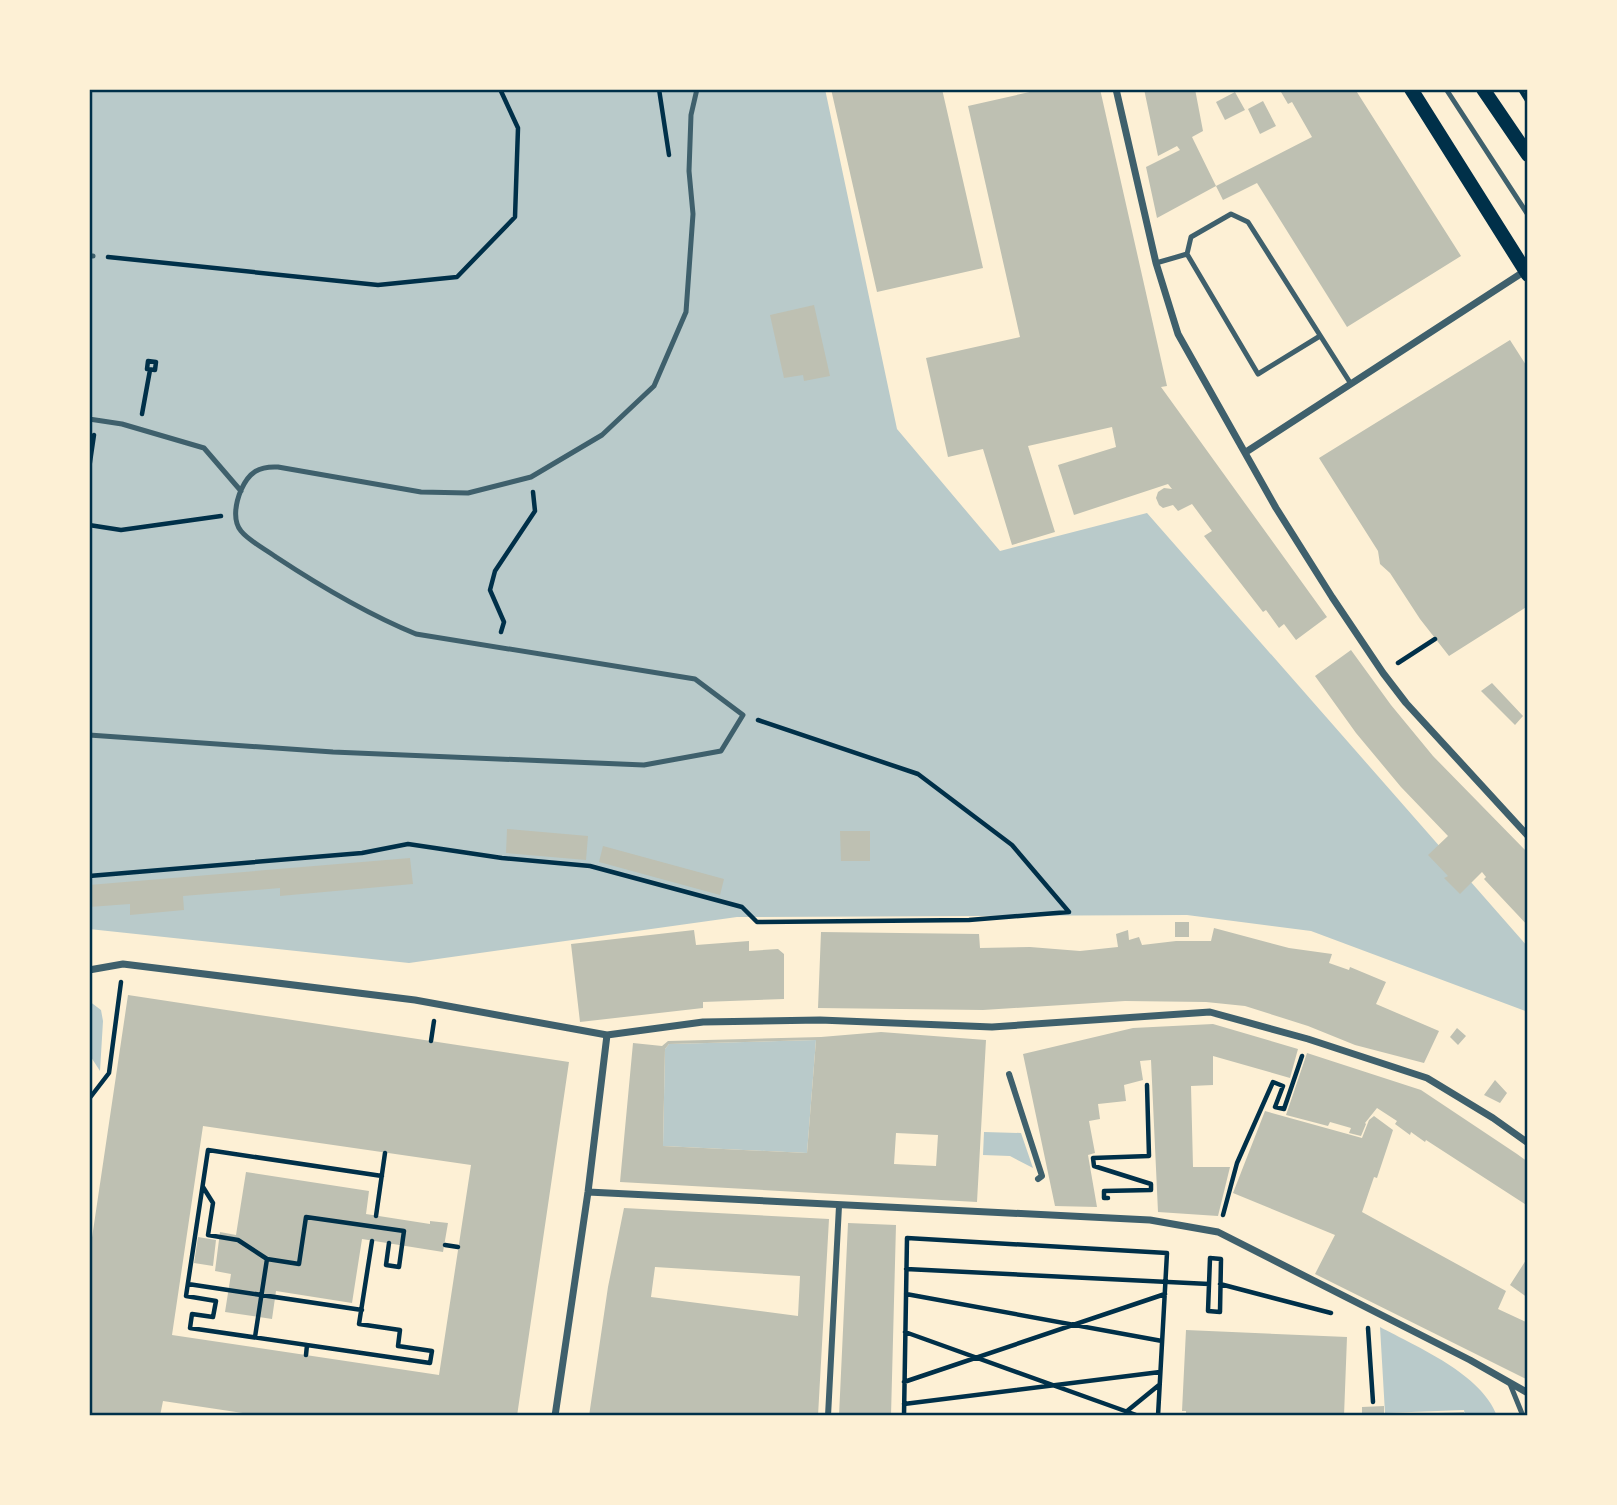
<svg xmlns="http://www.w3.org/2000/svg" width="1617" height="1505" viewBox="0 0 1617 1505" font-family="Overpass,sans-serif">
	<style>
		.green { fill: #b9caca }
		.building { fill: #bec0b2; fill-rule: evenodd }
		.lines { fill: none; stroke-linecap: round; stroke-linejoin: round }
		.path { stroke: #003049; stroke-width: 4.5 }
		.service { stroke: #3f606c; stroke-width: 5 }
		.pedestrian { stroke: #3f606c; stroke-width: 6 }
		.minor { stroke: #3f606c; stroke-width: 7 }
		.secondary { stroke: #003049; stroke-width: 14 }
		.neatline { fill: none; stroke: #003049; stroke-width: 2.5 }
	</style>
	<rect width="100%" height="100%" fill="#fdf0d5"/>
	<!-- green -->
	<path class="green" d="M89 89H825L897 429 1000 551 1147 513 1528 947V1012L1311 931 1187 915 737 917 409 963 89 929Z
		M89 1001 101 1010 103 1021 100 1071 89 1054Z
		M816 1040 807 1153 663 1146 665 1049 669 1044Z
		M984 1132 1021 1133 1033 1168 1010 1156 983 1155Z
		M1380 1327C1417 1347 1482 1374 1497 1416H1465L1464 1410 1385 1413Z"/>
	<!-- building -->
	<path class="building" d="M831 89H942L983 268 877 292Z
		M1043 89H1100L1167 386 1161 387 1327 617 1296 640 1284 624 1279 628 1266 610 1263 612 1204 536 1212 531 1192 504 1178 511 1173 505 1163 508 1159 505 1156 498 1158 492 1164 488 1172 489 1168 484 1074 515 1058 465 1116 447 1112 427 1028 446 1055 532 1012 545 983 449 948 457 926 358 1020 337 968 106Z
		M1144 89H1195L1203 131 1192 137 1216 186 1312 137 1292 102 1288 104 1281 92 1285 89H1355L1461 256 1347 327 1257 183 1223 200 1216 186 1157 218 1146 167 1180 150 1177 146 1158 156Z
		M1235 92 1245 110 1225 120 1216 102Z
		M1263 101 1276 126 1260 134 1248 109Z
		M814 305 830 376 804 381 803 375 784 378 770 315Z
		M1510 340 1528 368V606L1449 656 1420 619 1390 573 1380 564 1378 551 1319 458Z
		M1351 650 1391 705 1433 756 1528 853V926L1484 879 1486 877 1482 872 1460 894 1444 878 1448 876 1428 855 1448 836 1401 787 1356 733 1315 676Z
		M1492 683 1523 716 1515 725 1481 691Z
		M507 829 588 836 586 860 506 853Z
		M840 831H870V861H841Z
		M603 846 724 879 720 895 599 862Z
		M410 858 413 884 280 896V888L183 896 184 910 130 915V904L89 907V885Z
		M1175 922H1189V937H1175Z
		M1214 928 1289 948 1332 954 1329 963 1349 970 1350 967 1386 982 1376 1004 1439 1031 1424 1063 1355 1045 1308 1026 1245 1006 1206 1002 1125 1001 983 1010 818 1008 821 932 979 934 980 948 1030 947 1080 951 1118 947 1116 934 1128 930 1129 940 1139 937 1142 945 1176 941H1211Z
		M694 930 696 945 749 941V951L778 949 784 954V999L703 1002V1008L580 1022 571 944Z
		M128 995 569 1062 517 1416H262L163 1401 160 1416H89V1258ZM203 1126 471 1165 439 1375 172 1335Z
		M1213 1024 1298 1049 1290 1078 1213 1056V1085L1191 1086 1193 1167H1230L1218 1216 1158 1212 1151 1060 1140 1061 1143 1080 1124 1085 1126 1101 1098 1104 1100 1119 1089 1121 1095 1153 1088 1155 1097 1207 1055 1206 1023 1054 1133 1028Z
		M1457 1028 1466 1036 1458 1045 1450 1037Z
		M881 1032 986 1040 977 1202 620 1182 633 1043 662 1046 668 1041 821 1037ZM816 1040 807 1153 663 1146 665 1049 669 1044ZM896 1133 938 1135 936 1166 894 1164Z
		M1307 1053 1421 1090 1517 1154 1528 1162V1206L1426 1140 1425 1142 1411 1132 1410 1135 1395 1124 1397 1121 1377 1108 1365 1123 1366 1124 1361 1136 1349 1133 1351 1128 1330 1122 1328 1126 1286 1115Z
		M1495 1080 1507 1093 1500 1103 1484 1095Z
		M1265 1111 1362 1138 1369 1120 1374 1116 1393 1130 1377 1178 1374 1177 1362 1212 1506 1291 1498 1309 1528 1323V1380L1315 1274 1335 1235 1233 1193Z
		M246 1172 369 1191 366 1214 430 1224V1221L448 1223 443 1252 362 1239 352 1303 276 1291 272 1319 225 1312 231 1274 215 1271 220 1232 236 1235Z
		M624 1208 829 1219 818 1416H589L608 1287ZM655 1267 800 1276 798 1316 651 1297Z
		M848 1223 896 1225 891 1416H839Z
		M198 1237 216 1240 213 1266 194 1263Z
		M1528 1257V1298L1510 1285Z
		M1186 1330 1347 1337 1344 1416 1228 1413V1416H1186V1411H1182Z
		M1384 1406V1416H1362V1407Z
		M1464 1412V1416H1411V1414Z"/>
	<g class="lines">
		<!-- path -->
		<path class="path" d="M659 89 669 155
			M1520 89 1528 102
			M108 257 378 285 457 277 515 217 518 128 500 89
			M148 361 156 362 155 370 147 369Z
			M142 414 150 370
			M89 469 94 435
			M89 525 121 530 221 516
			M501 632 504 622 490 590 495 571 535 511 533 492
			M1398 663 1435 639
			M89 876 362 853 408 844 502 858 590 866 742 907 757 922 969 920 1069 912 1012 845 918 774 758 720
			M431 1041 434 1021
			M89 1099 109 1073 121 982
			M203 1187 213 1203 208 1235 238 1240 267 1259
			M1108 1198H1104V1191L1151 1190V1184L1094 1166 1093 1158 1149 1156 1147 1085
			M1223 1215 1237 1163 1273 1082 1283 1086 1275 1107 1284 1109 1302 1056
			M376 1216 385 1153
			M372 1241 359 1324 400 1330 398 1346 432 1351 430 1363 190 1328 192 1314 213 1317 216 1301 186 1296 208 1150 382 1176
			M445 1245 458 1247
			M1210 1258 1221 1259 1220 1312 1208 1311Z
			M906 1269 1209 1284
			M188 1284 362 1310
			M1220 1284 1331 1313
			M906 1294 1162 1341
			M1368 1328 1373 1402
			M905 1332 1139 1416
			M255 1337 267 1259 299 1264 306 1217 404 1231 399 1267 386 1265 389 1243
			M306 1355 307 1345
			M904 1382 1165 1294
			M904 1404 1160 1372
			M904 1416 907 1238 1167 1253 1158 1416
			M1121 1416 1159 1385"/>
		<!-- service -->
		<path class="service" d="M1446 89 1528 215
			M89 256H93
			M1156 263 1187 254
			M1320 336 1258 374 1187 254 1191 237 1231 214 1248 222 1351 384
			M89 419 122 424 204 448 241 491
			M89 735 333 752 644 765 721 751 743 715 695 679 416 634C367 614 320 586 276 557 265 549 249 541 241 531 232 520 236 502 241 490 249 472 259 466 278 467L421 492 468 493 531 477 602 435 654 386 686 312 693 214 689 171 691 115 697 89
			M1510 1384 1523 1416"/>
		<!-- pedestrian -->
		<path class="pedestrian" d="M1009 1074 1042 1176 1038 1179
			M828 1416 839 1206"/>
		<!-- minor -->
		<path class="minor" d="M1116 89 1156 263 1178 334 1276 508 1332 597 1383 673 1406 703 1528 836
			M1246 452 1525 271
			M89 970 123 964 415 1000 607 1035 703 1022 820 1020 992 1027 1210 1012 1308 1039 1427 1078 1493 1118 1528 1143
			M588 1192 1150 1220 1218 1232 1470 1360 1528 1393
			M555 1416 588 1192 607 1035"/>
		<!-- secondary -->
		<path class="secondary" d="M1411 89 1528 275
			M1483 89 1528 155"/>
	</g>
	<!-- border -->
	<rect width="1617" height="1505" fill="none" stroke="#fdf0d5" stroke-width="182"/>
	<rect x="91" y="91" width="1435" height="1323" class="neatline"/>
</svg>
